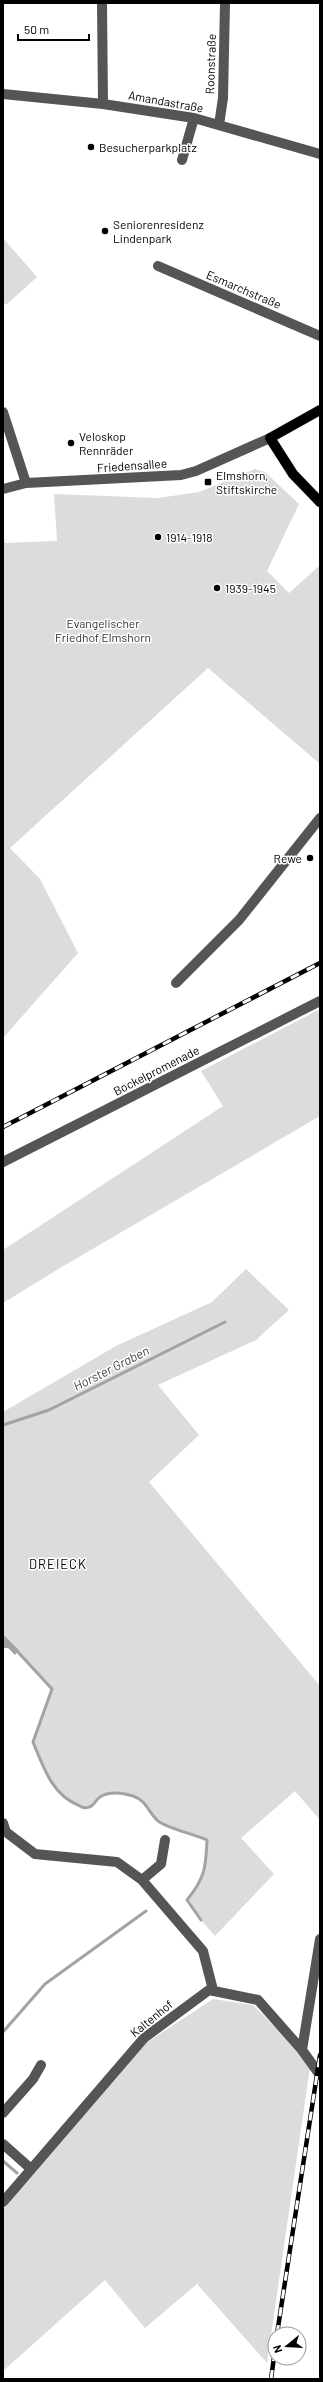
<svg xmlns="http://www.w3.org/2000/svg" width="323" height="2382" viewBox="0 0 323 2382" font-family="Barlow,sans-serif">
	<style>
		.green { fill: #dcdcdc }
		.water { fill: #a3a3a3 }
		.lines { fill: none; stroke-linecap: round; stroke-linejoin: round }
		.stream { stroke: #a3a3a3; stroke-width: 3 }
		.major-casing { stroke: #dbdbdb; stroke-width: 11 }
		.minor { stroke: #555; stroke-width: 10 }
		.major { stroke: #000; stroke-width: 10 }
		.rail-casing { stroke: #000; stroke-width: 4.5 }
		.rail { stroke: #fff; stroke-width: 3; stroke-dasharray: 9; stroke-linecap: butt }
		.poi-dot { fill: #000; stroke: #fff; stroke-width: 1.5 }
		.labels { text-anchor: middle; dominant-baseline: central; stroke-width: 3; stroke-linejoin: round; paint-order: stroke }
		.street-label { font-size: 12px; fill: #000; stroke: #fff }
		.poi-label { font-size: 12px; fill: #000; stroke: #fff; text-anchor: start }
		.park-label { font-size: 12px; fill: #333; stroke: #fff }
		.water-label { font-size: 13px; font-style: italic; fill: #444; stroke: #fff }
		.neighbourhood-label { font-size: 13px; letter-spacing: 1px; fill: #000; stroke: #fff }
	</style>
	<rect width="100%" height="100%" fill="#fff"/>
	<!-- green -->
	<path class="green" d="M3 238 37 277 6 305 3 301Z
		M255 469 265 472 299 504 267 571 289 593 320 565V679L318 682 320 684V764L208 668 10 848 40 879 78 953 3 1038V535L5 543 57 541 54 494 158 498 199 492Z
		M320 1009V1116L60 1268 3 1303V1250L223 1106 201 1071Z
		M246 1269 289 1310 256 1340 158 1385 199 1435 149 1482 320 1686V1820L295 1791 241 1838 274 1874 215 1936 201 1920 187 1900C204 1879 207 1867 207 1840 196 1835 164 1827 158 1821 149 1813 146 1800 133 1796 123 1793 109 1791 100 1797 96 1800 94 1806 89 1807 85 1809 81 1807 78 1805 52 1795 43 1766 33 1742L52 1689 17 1651 19 1649 3 1634V1412L116 1346 212 1302Z
		M213 1999 253 2005 287 2039 310 2067 267 2363 197 2284 145 2328 105 2280 3 2371V2210L53 2149 146 2043Z"/>
	<!-- water -->
	<path class="water" d="M3 1634 19 1650 15 1655 8 1648H3Z"/>
	<g class="lines">
		<!-- stream -->
		<path class="stream" d="M3 1425 49 1410 225 1322
			M17 1651 52 1689 33 1742C43 1766 52 1795 78 1805 81 1807 85 1809 89 1807 94 1806 96 1799 100 1797 109 1791 123 1793 133 1796 146 1800 149 1813 158 1821 164 1827 196 1835 207 1840 206 1867 205 1878 187 1900L201 1920
			M3 2032 45 1984 146 1911
			M3 2161 17 2173"/>
		<defs>
			<path id="major" d="M320 410 270 438 293 474 320 502"/>
		</defs>
		<!-- major casing -->
		<use href="#major" class="major-casing"/>
		<!-- minor -->
		<path class="minor" d="M102 3 103 104
			M3 94 103 104 194 118 320 154
			M219 125 223 98 225 3
			M182 160 194 118
			M158 266 320 336
			M3 412 26 483
			M3 489 26 483 181 475 196 471 270 438
			M176 983 239 920 320 818
			M3 1162 320 1001
			M3 1823 6 1832 35 1854 117 1862 142 1880 203 1951 213 1990
			M142 1880 161 1864 165 1840
			M302 2050 320 1939
			M3 2113 33 2079 41 2065
			M3 2144 30 2168
			M3 2202 144 2038 209 1990 258 2000 302 2050 320 2075"/>
		<!-- major -->
		<use href="#major" class="major"/>
		<defs>
			<path id="rail" d="M3 1127 320 963
				M277 2334 320 2055
				M271 2379 275 2350"/>
		</defs>
		<!-- rail casing -->
		<use href="#rail" class="rail-casing"/>
		<!-- rail -->
		<use href="#rail" class="rail"/>
	</g>
	<!-- markers -->
	<g class="poi-dot">
		<circle cx="91" cy="147" r="4"/>
		<circle cx="105" cy="231" r="4"/>
		<circle cx="71" cy="443" r="4"/>
		<rect x="204" y="478" width="8" height="8" rx="2"/>
		<circle cx="158" cy="537" r="4"/>
		<circle cx="217" cy="588" r="4"/>
		<circle cx="310" cy="858" r="4"/>
	</g>
	<g class="labels">
		<!-- street labels -->
		<g class="street-label">
			<text transform="translate(210 64) rotate(-88)">Roonstraße</text>
			<text transform="translate(166 101) rotate(10)">Amandastraße</text>
			<text transform="translate(244 289) rotate(23)">Esmarchstraße</text>
			<text transform="translate(132 465) rotate(-4)">Friedensallee</text>
			<text transform="translate(156 1070) rotate(-27)">Bockelpromenade</text>
			<text transform="translate(151 2018) rotate(-39)">Kaltenhof</text>
		</g>
		<!-- poi labels -->
		<g class="poi-label">
			<text x="99" y="147">Besucherparkplatz</text>
			<text x="113" y="224">Seniorenresidenz<tspan x="113" dy="14">Lindenpark</tspan></text>
			<text x="79" y="436">Veloskop<tspan x="79" dy="14">Rennräder</tspan></text>
			<text x="216" y="475">Elmshorn,<tspan x="216" dy="14">Stiftskirche</tspan></text>
			<text x="166" y="537">1914-1918</text>
			<text x="225" y="588">1939-1945</text>
			<text x="302" y="858" text-anchor="end">Rewe</text>
		</g>
		<!-- park labels -->
		<g class="park-label">
			<text x="103" y="623">Evangelischer<tspan x="103" dy="14">Friedhof Elmshorn</tspan></text>
		</g>
		<!-- water labels -->
		<g class="water-label">
			<text transform="translate(111 1368) rotate(-27)">Horster Graben</text>
		</g>
		<!-- neighbourhood labels -->
		<g class="neighbourhood-label">
			<text x="58" y="1564">DREIECK</text>
		</g>
	</g>
	<!-- border -->
	<rect width="323" height="2382" fill="none" stroke="#000000" stroke-width="8"/>
	<!-- north arrow -->
	<g transform="translate(287 2346) rotate(252)"><circle r="19" fill="#ffffff" stroke="#999999"/>
	<path d="M0-3L7 15L0 10L-7 15Z" fill="#000000"/>
	<text y="-6" font-size="11" font-weight="bold" text-anchor="middle" fill="#000000">N</text>
	</g>
	<!-- scale -->
	<path d="M18 34v6h71v-6" fill="none" stroke="#000000" stroke-width="2"/>
	<text x="24" y="34" font-size="12" fill="#000000" stroke="#ffffff" stroke-width="3" paint-order="stroke">50 m</text>
</svg>
